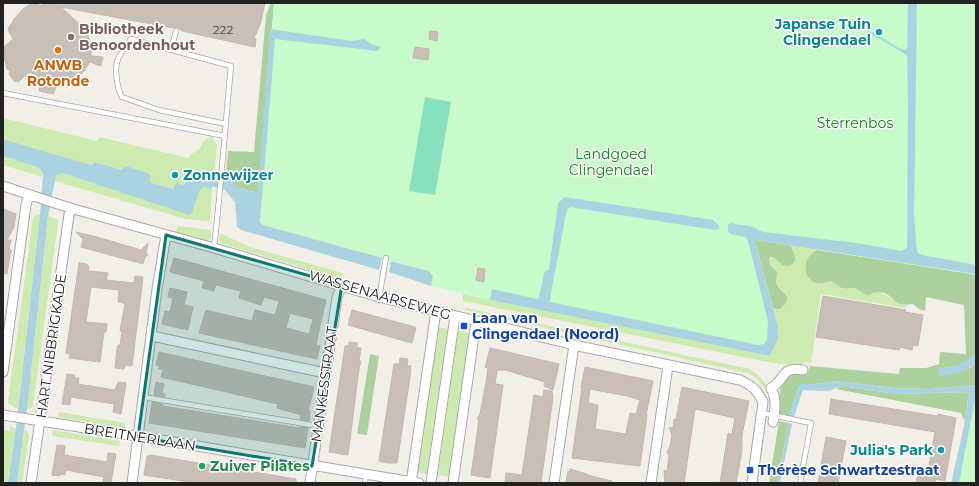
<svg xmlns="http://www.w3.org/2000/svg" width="979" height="486" viewBox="0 0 979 486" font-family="Montserrat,sans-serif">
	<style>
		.grass { fill: #cdebb0 }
		.forest { fill: #add19e }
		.park { fill: #c8facc }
		.pitch { fill: #88e0be }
		.water { fill: #aad3df }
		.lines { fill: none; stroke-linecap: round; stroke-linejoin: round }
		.canal { stroke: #aad3df; stroke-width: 10 }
		.building { fill: #c7bfb8; stroke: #c4b6ab; fill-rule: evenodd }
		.service-casing { stroke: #a9a9a9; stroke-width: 6 }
		.minor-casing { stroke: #a9a9a9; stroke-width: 11 }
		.service { stroke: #fff; stroke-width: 4.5 }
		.minor { stroke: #fff; stroke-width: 9 }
		.marked { fill: #0f766e; fill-opacity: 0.2; stroke: #0f766e; stroke-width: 3; stroke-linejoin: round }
		.culture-dot { fill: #0f9aa8; stroke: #fff; stroke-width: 1.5 }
		.education-dot { fill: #8d6e63; stroke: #fff; stroke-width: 1.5 }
		.food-dot { fill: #e8710a; stroke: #fff; stroke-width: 1.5 }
		.transit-dot { fill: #1a4fb4; stroke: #fff; stroke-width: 1.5 }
		.leisure-dot { fill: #2e9e5b; stroke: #fff; stroke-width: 1.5 }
		.labels { text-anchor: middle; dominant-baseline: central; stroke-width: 3; stroke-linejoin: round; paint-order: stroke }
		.number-label { font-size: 12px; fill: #4b4948 }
		.culture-label { font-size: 14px; font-weight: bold; fill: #0d838f; stroke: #fff; text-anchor: end }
		.education-label { font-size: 14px; font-weight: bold; fill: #785e54; stroke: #fff; text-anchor: start }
		.food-label { font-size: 14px; font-weight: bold; fill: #c56008; stroke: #fff }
		.park-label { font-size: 14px; fill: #0c8416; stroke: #fff }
		.street-label { font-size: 14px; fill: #222; stroke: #fff }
		.transit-label { font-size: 14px; font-weight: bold; fill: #164399; stroke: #fff; text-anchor: start }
		.leisure-label { font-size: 14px; font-weight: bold; fill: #27864d; stroke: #fff; text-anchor: start }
	</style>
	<rect width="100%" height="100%" fill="#f2efe9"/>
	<!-- grass -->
	<path class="grass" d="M3 118 97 141 99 137 189 158 191 154C194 152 197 151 200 148 204 142 204 137 212 137L217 145 214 179 211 181 189 175 187 176 186 183 173 189 151 183 150 181 151 174 126 166 121 170 95 162 91 165 3 139Z
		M3 156 37 167C41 170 43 172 42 177L3 165Z
		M62 173 192 213 200 190 204 187 212 189 210 221 186 219 54 181C56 176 57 174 62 173Z
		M37 214 40 215 18 408 13 407V405H9L8 401 33 218Z
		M48 216 58 220V224L33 405 30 409H27Z
		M178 226 211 230V238L207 241 175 232Z
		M220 233 250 247 343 273 341 279 222 244 219 240Z
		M791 245 817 250 815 251 828 282 834 283 843 289 854 288 868 295 876 292H881L891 299 904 305H907L906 308 821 294 811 363 803 362 802 366 773 363 463 301V294L770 356C780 334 780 331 773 308L777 310C783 307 789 301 785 294 783 289 779 287 776 283L777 274 769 261 772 257 795 258Z
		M466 308 750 369 760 377 767 386 764 388 755 377 747 373 465 310Z
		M435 327 449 329 427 474 414 472Z
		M458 331 471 333 451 477 438 475Z
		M59 412 125 423V428L58 417Z
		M10 427 16 428 8 483H3V439L4 430 9 431Z
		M25 429 27 431 29 436 22 483H17Z
		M53 430 120 441 119 446 52 436Z"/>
	<!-- forest -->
	<path class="forest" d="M271 3H274L258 193 225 184 228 151 254 152 266 15Z
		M756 240 791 245C792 249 795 254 795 258 795 265 788 268 783 265 779 263 776 259 773 257H770C767 265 774 267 777 273 777 276 776 280 776 283 779 291 795 296 782 307 779 310 777 310 773 308L756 246Z
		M817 250 976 274V352C966 366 955 366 939 369L940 376 970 368 976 363V385L930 389 894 388 835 381 817 384H802L797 390 789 416 777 413 782 378 798 372 808 373 810 366 899 374 900 368H926L939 364 940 352 966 354 964 305 926 297 925 311 919 309 913 304C892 308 894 294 881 292 876 291 872 294 868 295 863 294 859 290 854 288 850 287 847 290 842 288 838 287 836 283 832 282 825 281 820 285 814 282 800 274 805 255 817 250Z
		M370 354 379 356 367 435 357 434Z
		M841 386 897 394 969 392 965 422 961 413 836 389Z
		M779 421 789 423 777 483H769Z"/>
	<!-- park -->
	<path class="park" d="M274 3H976V275L756 240V246L778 326V339L770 356 490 300 431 286 433 276 428 271 263 225 260 222 263 194 258 193Z
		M976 390V483H957L974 391Z"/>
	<!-- pitch -->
	<path class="pitch" d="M425 97 451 102 435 195 409 191Z"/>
	<!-- water -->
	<path class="water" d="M908 3H917L914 216 917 252 922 255 976 265V274L756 240V246L778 326V339L770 356 490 300 492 289 542 300 545 298 558 203 565 197 713 220 719 226V229L715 230 570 207 567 209 551 293 550 302 758 345 764 344 767 340 768 322 748 241 745 237 731 234 728 232V225L730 223 754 227 758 230 763 232 857 243 901 251 907 248 908 100 907 55 875 36 867 33V31C883 33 891 49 907 50Z
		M270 29 351 41 364 39 371 44 381 47 378 51 275 39 260 222 263 225 382 258 379 270 241 230 237 227 235 202 224 189 225 184 258 193Z
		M3 139 91 165 95 162 121 170 126 166 151 174 150 181 151 183 173 189 176 183 183 185 186 183 187 176 189 175 211 181 212 189 204 187 200 190 192 213 189 215 63 173 59 174 56 176 48 216 27 409 17 483H8L16 428 40 215 43 174 41 170 37 167 3 156Z
		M391 261 429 271 433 276 431 286 389 272Z
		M976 351V363C965 372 953 375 939 376V368C954 367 968 365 976 351Z
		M835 381 894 388 930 389 975 385 976 394 959 483H951L965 422 969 392 897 394 841 386 828 391 803 390 794 417 789 416 797 390 802 384H817Z
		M789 423 792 424 780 483H777Z"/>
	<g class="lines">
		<!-- canal -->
		<path class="canal" d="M199 182 202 179 230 186 237 191
			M542 306 549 275"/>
	</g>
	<!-- building -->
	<path class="building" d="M32 3 42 6V3H57L60 6 61 3H265L260 25 254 38 256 39 255 47 182 31 177 27 173 28 61 7 86 30 91 44V56L103 57 101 66 90 62 84 71 78 77 67 83 57 85 53 94 39 91 41 81 30 72 18 82 14 81 9 74 10 71 7 69 4 57V47L13 39 8 29 14 19 23 9Z
		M430 31 438 32 437 41 429 39Z
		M415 47 429 49 428 60 413 58Z
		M3 209 16 214 14 227 7 240H11L9 249 11 250 7 274 3 273Z
		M76 232 97 237 141 250 148 243 146 253 148 255 145 257 143 264 81 247 83 239Z
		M174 258 326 300 318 334 316 345 320 346 317 359 199 333 206 310 252 321 255 310 275 315 279 301 264 297 261 305 239 298 241 291 225 287 216 285 214 291 202 288 204 281 170 272ZM290 313 313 319 309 334 286 328Z
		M79 263 87 264V266H89L88 271 108 273 106 280 134 283 135 276 143 277 132 366 125 365 124 369 115 368 117 349 118 345H120L122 331H120L125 305 124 304V303L118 302 119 290 91 287 86 322 107 324 106 332H104L100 362 69 358 70 354 66 353Z
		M478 268 485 269 484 282 476 280Z
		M170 288 187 292 184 305 193 307 188 330 162 324 165 311 170 312 173 298 168 297Z
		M823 296 906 310 905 312 923 315 918 346 913 345 912 350 900 347 899 350 816 337Z
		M352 310 415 327 416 328 412 343 348 325Z
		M349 342 357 343V348H361L359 361H361L359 369 348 455 329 452 345 346H349Z
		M490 348 559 364 553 390 544 386 545 382 505 370H497L495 384 503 385 490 478 471 475 479 420 477 419 480 414 486 382 488 368 485 367Z
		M159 352 314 387 308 411H310L309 421 300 419 301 415 277 408 278 404 161 377 163 369H159V366L156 365Z
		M400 358 408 359 407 366H411L410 377 397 463H387L379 461 394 364H399Z
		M585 367 653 381 646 415H647L640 466 572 458 582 388 581 387ZM590 389 627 396 640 400 636 414 630 413 626 434 595 429 598 405 588 403Z
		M67 374 75 375 74 378H79L78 384 115 390 118 382 126 383 121 414 113 412 114 404 71 397 70 405 62 404Z
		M156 382 164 384 162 393 165 394V397L154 395Z
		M682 387 749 401 742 435V451L736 483H720L728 433 732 434 735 418 695 409 684 483H665L664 470 667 471 669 456 667 452 670 446 672 435 669 427 673 428 674 419 676 420Z
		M544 390 552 391 553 397 541 483H515L505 482 506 473 522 475 534 395 543 397Z
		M831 399 937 416 938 414 956 418 945 481 936 479 935 483H916L919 469 928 471 935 432 829 414Z
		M152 402 163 404V406L299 428V427L308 428 305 448 149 423Z
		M826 437 846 441 838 483H818Z
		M57 445 65 446 64 455 107 462 108 453 116 454 111 483H103L104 477 66 470 65 475 60 474V476L52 475Z
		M150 455 296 479V483H196L144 475 147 456H149Z
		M570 469 587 474V475L612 481V483H566L568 471 570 472Z"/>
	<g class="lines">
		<defs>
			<path id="service" d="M171 50 176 31
				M3 93 225 136
				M214 248C221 187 225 127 231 66L131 39C127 46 121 52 118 59 114 68 117 88 122 97L159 110 226 124
				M379 297C382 284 383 271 386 258
				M143 397 318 426
				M762 413 811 423 800 483
				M365 483 366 475"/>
			<path id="minor" d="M3 186 70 208 214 248 379 297 574 345 740 380C753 386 757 390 763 402L752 483
				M152 336 325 373
				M3 372 26 205 29 195
				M3 415 161 440 419 483
				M773 422C775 410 777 399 771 388 786 380 780 366 803 370
				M31 483 70 208
				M132 483 157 289 166 235
				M310 483 337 297 342 285
				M411 483 436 311
				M431 483 455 316
				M453 483 476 322
				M554 483 574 345
				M651 483 668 366"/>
		</defs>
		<!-- service casing -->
		<use href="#service" class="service-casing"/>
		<!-- minor casing -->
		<use href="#minor" class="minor-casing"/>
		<!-- service -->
		<use href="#service" class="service"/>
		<!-- minor -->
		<use href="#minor" class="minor"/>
	</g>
	<!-- marked area -->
	<path class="marked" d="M166 235 342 285 312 466 138 437Z"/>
	<!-- markers -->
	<g class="culture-dot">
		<circle cx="879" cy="32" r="4"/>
		<circle cx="175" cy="175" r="4"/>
		<circle cx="941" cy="450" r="4"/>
	</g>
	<circle class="education-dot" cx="71" cy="37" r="4"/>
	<circle class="food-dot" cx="58" cy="50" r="4"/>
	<g class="transit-dot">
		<rect x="460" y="322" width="8" height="8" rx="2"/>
		<rect x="746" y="466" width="8" height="8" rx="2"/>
	</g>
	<circle class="leisure-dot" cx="202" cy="466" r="4"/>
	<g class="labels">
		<!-- number labels -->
		<g class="number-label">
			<text x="223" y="29">222</text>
		</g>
		<!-- culture labels -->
		<g class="culture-label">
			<text x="871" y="24">Japanse Tuin<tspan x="871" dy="16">Clingendael</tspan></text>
			<text x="183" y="175" text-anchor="start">Zonnewijzer</text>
			<text x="933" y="450">Julia's Park</text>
		</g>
		<!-- education labels -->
		<g class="education-label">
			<text x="79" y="29">Bibliotheek<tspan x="79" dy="16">Benoordenhout</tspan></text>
		</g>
		<!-- food labels -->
		<g class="food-label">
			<text x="58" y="65">ANWB<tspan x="58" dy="16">Rotonde</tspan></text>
		</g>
		<!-- park labels -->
		<g class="park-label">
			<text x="855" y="123">Sterrenbos</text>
			<text x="611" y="154">Landgoed<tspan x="611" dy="16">Clingendael</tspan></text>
		</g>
		<!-- street labels -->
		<g class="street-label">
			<text transform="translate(380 295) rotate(16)">WASSENAARSEWEG</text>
			<text transform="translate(51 346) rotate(-82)">HART NIBBRIGKADE</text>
			<text transform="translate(324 384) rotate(-82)">MANKESSTRAAT</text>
			<text transform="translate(140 437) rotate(9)">BREITNERLAAN</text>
		</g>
		<!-- transit labels -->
		<g class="transit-label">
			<text x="472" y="318">Laan van<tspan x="472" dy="16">Clingendael (Noord)</tspan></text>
			<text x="758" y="470">Thérèse Schwartzestraat</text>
		</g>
		<!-- leisure labels -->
		<g class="leisure-label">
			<text x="210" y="466">Zuiver Pilates</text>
		</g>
	</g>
	<!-- border -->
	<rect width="979" height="486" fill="none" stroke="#222222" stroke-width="8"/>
</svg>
